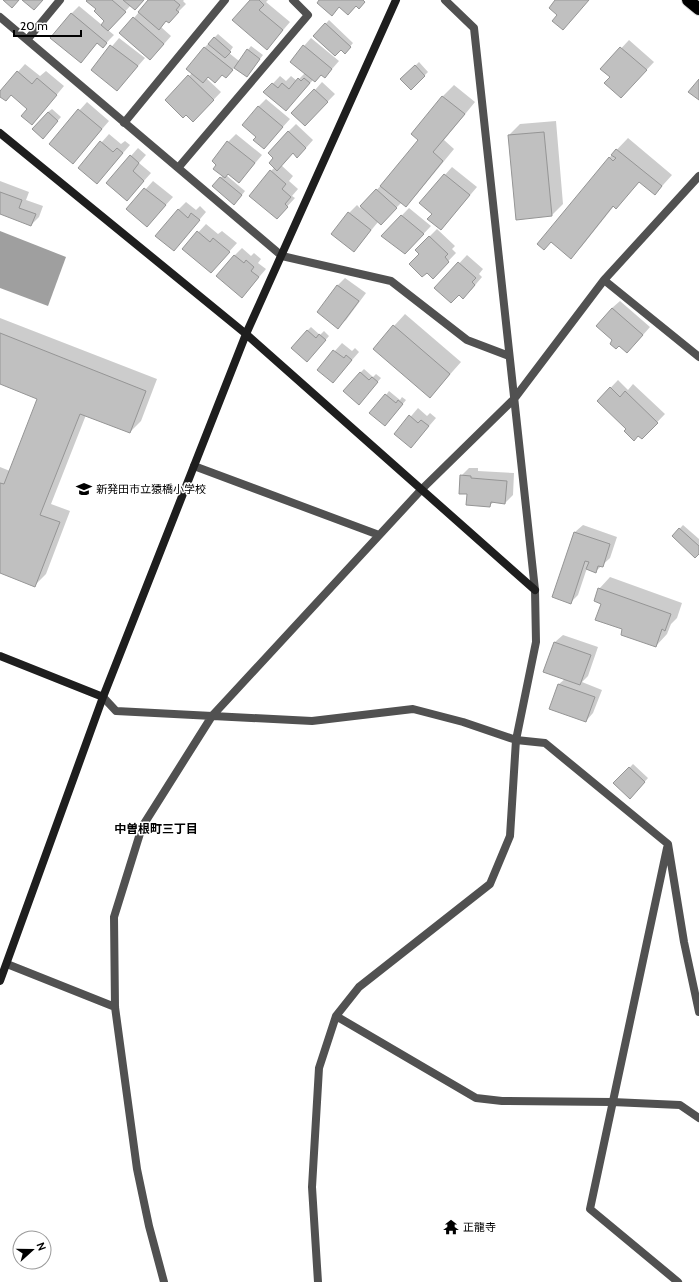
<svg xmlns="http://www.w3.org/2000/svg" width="699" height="1282" viewBox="0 0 699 1282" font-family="Cabin,'Noto Sans JP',sans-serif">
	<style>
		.water { fill: #9f9f9f }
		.shadow { fill: #0003 }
		.building { fill: #c0c0c0; stroke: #959595 }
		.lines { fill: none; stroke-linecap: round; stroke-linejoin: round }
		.highway-casing { stroke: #dbdbdb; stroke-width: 14 }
		.street { stroke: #515151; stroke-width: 8 }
		.secondary { stroke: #1e1e1e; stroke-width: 8 }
		.highway { stroke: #000; stroke-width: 12 }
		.labels { text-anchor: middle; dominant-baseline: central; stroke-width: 3; stroke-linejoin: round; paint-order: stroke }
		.poi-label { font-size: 11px; fill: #000; stroke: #fff; text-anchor: start }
		.neighbourhood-label { font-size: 12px; font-weight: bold; fill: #000; stroke: #fff }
	</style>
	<rect width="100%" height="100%" fill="#fff"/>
	<!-- water -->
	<path class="water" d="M0 231 66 257 48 306 0 288Z"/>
	<!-- shadow -->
	<path class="shadow" d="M88 0H144L131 5 108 30 114 35 110 39 103 47 98 42 81 62 71 14 79 6 102 25 106 21Z
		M149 0H184L183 1 186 4 176 14 167 20 161 27 171 36 158 51 134 18Z
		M251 0H268L266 2 290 22 267 49Z
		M329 20 353 43 348 49H341L315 36Z
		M218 34 233 47 229 53 239 61 251 46 263 55 247 76 235 67 226 77 223 74 208 76 206 78 221 92 201 113 186 114 166 100 192 73 187 69 205 47Z
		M119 38 145 58 117 90 92 70Z
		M311 38 339 61 332 69 324 77 321 74 313 80 293 102 265 92 280 76 286 81 291 76 297 81 305 73 304 46Z
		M629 40 654 62 621 97 611 77 602 69Z
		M419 62 428 72 411 89 402 79Z
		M25 64 40 76 46 71 64 86 39 116 28 109 11 94 0 95V92Z
		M322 82 335 94 305 125 315 90Z
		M454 85 475 102 444 140 454 149 417 194 406 205 402 202 388 216 378 222 354 251 332 234 349 213 357 205 360 208 384 182 419 140 412 134 443 96Z
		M266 99 290 119 264 148 257 137 258 107Z
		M87 102 109 121 73 163 50 143Z
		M52 109 61 117 46 134 48 112Z
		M556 121 563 204 552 215 517 219 509 135 520 124Z
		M296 124 313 140 305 149 293 152 281 165 293 176 289 181 298 189 292 196 295 198 284 210 271 171 275 167V158L288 132Z
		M109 134 121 144 125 141 130 145 97 183 79 168Z
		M236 134 262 155 239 182 228 173 226 175 245 191 238 200 214 186 223 175 228 142Z
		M628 138 672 175 655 194 640 181 616 208 614 206 582 246 571 257 609 158Z
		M138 148 146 155 139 163 151 173 127 200 107 183Z
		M452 167 477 187 448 221 420 203Z
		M0 181 29 192 26 200 43 206 39 217 31 225 0 213Z
		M153 181 173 197 147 226 128 209Z
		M186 202 196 210 200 206 206 212 174 250 178 210Z
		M409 208 431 226 413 245 382 236Z
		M206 224 218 234 222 231 237 243 218 264 183 249Z
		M437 229 455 246 452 249 456 253 433 277 420 254 416 250Z
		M242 248 251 256 254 253 261 259 258 263 266 269 242 297 234 256Z
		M467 255 483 269 479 274 482 277 471 290 459 294 436 288Z
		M345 278 366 293 346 320 338 327 337 286Z
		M620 301 650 327 635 344 614 340 612 308Z
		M405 314 461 362 430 397 394 326Z
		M0 318 157 379 141 421 130 432 86 415 51 504 70 511 46 574 34 586 0 572V467L10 471 38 398 0 383Z
		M311 327 320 335 324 331 329 336 311 357 307 331Z
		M342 343 352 351 355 348 359 352 333 382 318 370Z
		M364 369 373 377 376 374 381 378 362 400 360 373Z
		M618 380 628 390 633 384 665 414 642 438 627 429 598 401Z
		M389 391 400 400 402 397 406 400 389 421 386 395Z
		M418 408 427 416 430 413 436 418 411 447 396 434Z
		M469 468H478V471L514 473 513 495 505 503 494 502 490 505 468 493 461 476Z
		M583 525 617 537 610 558 596 571 587 568 578 595 570 603 575 532Z
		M683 525 699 539V553L673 536Z
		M610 577 682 603 677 618 671 624 667 634 656 646 624 629 602 603 599 589Z
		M563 635 598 647 588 676 582 682 602 690 593 713 586 721 559 684 565 679 555 642Z
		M633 764 648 778 630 798 615 783Z"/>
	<!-- building -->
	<path class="building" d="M3 0H19L12 8Z
		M22 0H43L34 10Z
		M87 0H112L126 12 108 31 101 25 104 21 94 11 96 9 86 1Z
		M123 0H144L135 10Z
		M148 0H174L180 5 176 10 179 12 169 23 166 21 159 30 138 12Z
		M250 0H259L264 5 259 10 283 30 267 50 232 20Z
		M319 0H363L365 2 359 9 356 6 348 15 339 7 332 16 317 3Z
		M555 0H589L563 30 552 21 557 15 549 8Z
		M71 13 107 43 103 48 97 43 81 63 50 38Z
		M133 17 164 44 150 60 119 33Z
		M325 23 351 47 345 54 341 50 335 56 313 36Z
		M214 37 231 52 225 58 208 44Z
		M110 45 138 66 117 91 91 70Z
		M303 45 332 69 325 78 321 75 315 82 290 62Z
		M204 47 233 70 226 78 222 75 215 83 208 77 203 83 186 69Z
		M620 47 647 70 621 98 604 83 610 77 600 69Z
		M247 49 260 59 247 77 234 68Z
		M415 65 425 76 411 90 400 79Z
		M17 71 32 84 37 78 57 95 32 125 21 116 27 109 11 95 6 101 0 97V91Z
		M188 75 214 100 193 122 186 115 183 118 165 100Z
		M298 78 301 81 304 78 310 83 286 111 263 92 272 83 278 88 282 83 289 89Z
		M699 79V100L688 92Z
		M314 89 328 102 305 126 291 113Z
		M442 96 465 114 433 152 443 161 406 207 380 186 418 140 411 134Z
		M258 106 283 127 264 149 253 140 256 137 242 125Z
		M78 109 102 129 73 164 49 144Z
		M48 112 58 121 43 139 32 129Z
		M288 131 306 148 297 158 293 153 277 171 269 163 273 158 268 153Z
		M544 132 552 216 516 220 508 135Z
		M100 141 113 152 117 148 123 153 97 184 78 168Z
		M227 141 255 163 239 183 228 174 225 178 213 169 216 165 212 161Z
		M616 149 662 186 655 195 639 182 616 209 613 206 571 259 551 242 544 250 537 244 609 157 613 161 616 158 611 155Z
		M130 155 139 163 133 171 144 181 127 201 106 183Z
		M270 170 286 184 282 189 291 197 285 204 288 207 277 219 249 196Z
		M444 174 470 195 441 230 427 219 432 214 419 203Z
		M220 177 242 195 234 205 212 186Z
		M144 188 166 205 147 227 126 209Z
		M376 189 397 208 381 225 360 206Z
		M0 192 22 200 19 208 36 214 31 226 0 214Z
		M178 209 188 218 191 213 200 220 174 251 155 236Z
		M348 212 371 230 354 252 331 234Z
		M401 215 424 234 405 254 381 236Z
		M197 231 210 242 213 238 230 252 211 273 182 249Z
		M429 236 448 254 445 257 449 262 433 279 427 273 422 277 409 264 419 254 415 250Z
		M234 255 244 263 246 260 254 267 251 271 259 277 242 298 216 276Z
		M458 262 476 278 472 282 475 285 463 299 459 295 451 303 434 288Z
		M337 285 359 301 338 329 317 312Z
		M612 308 643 335 627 353 619 346 616 349 610 344 612 340 596 326Z
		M393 325 450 374 430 398 373 349Z
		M307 330 316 338 319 334 326 340 307 362 291 348Z
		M0 333 146 391 130 433 80 414 40 515 60 522 35 587 0 573V483L4 484 37 399 0 384Z
		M333 350 344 358 346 355 352 360 333 383 317 370Z
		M360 372 369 380 372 377 378 382 359 405 343 391Z
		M610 387 620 397 625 391 658 423 642 439 638 436 634 441 624 431 626 429 597 401Z
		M385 394 396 403 398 400 403 404 385 426 369 413Z
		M409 415 418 423 421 420 429 426 411 448 394 434Z
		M460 475 471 476V478L507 481 505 504 491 502 490 507 466 505 467 494H459Z
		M679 528 699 546V554L695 558 672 536Z
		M574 532 610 544 603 567 598 566 596 573 586 569 589 562 585 561 571 604 552 597Z
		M598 588 671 614 665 631 662 629 656 647 621 635 622 629 595 620 601 604 594 601Z
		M554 642 591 655 580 685 543 672Z
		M558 684 595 697 586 722 549 709Z
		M629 767 645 782 630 799 613 783Z"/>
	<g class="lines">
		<defs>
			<path id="highway" d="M688 0 699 9"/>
		</defs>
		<!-- highway casing -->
		<use href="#highway" class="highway-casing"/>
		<!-- street -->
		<path class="street" d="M0 17 282 256 391 281 467 340 509 356
			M27 40 60 0
			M124 123 225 0
			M178 168 308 15 293 0
			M604 280 699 357
			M194 466 379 535
			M103 697 116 711 312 721 413 709 463 722 516 740 545 743 668 844 684 942 699 1012
			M667 848 590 1209 678 1282
			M7 964 115 1007
			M336 1016 476 1098 502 1101 612 1102 680 1105 699 1118
			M164 1282 149 1226 137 1169 115 1007 114 917 142 827 212 716 421 490 514 399 604 280 699 176
			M318 1282 312 1187 319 1068 336 1016 359 987 490 884 510 836 516 740 536 642 535 590 474 28 445 0"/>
		<!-- secondary -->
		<path class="secondary" d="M0 133 246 334 535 590
			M0 656 103 697
			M0 981 103 697 246 334 396 0"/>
		<!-- highway -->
		<use href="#highway" class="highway"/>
	</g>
	<!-- icons -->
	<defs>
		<symbol id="school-bare" viewBox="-9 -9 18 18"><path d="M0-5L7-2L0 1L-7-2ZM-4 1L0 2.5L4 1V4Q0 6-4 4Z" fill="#000" stroke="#fff" stroke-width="2.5" paint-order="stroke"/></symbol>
		<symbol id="temple-bare" viewBox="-9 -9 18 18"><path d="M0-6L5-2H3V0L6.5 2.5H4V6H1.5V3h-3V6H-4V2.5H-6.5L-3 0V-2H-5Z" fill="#000" stroke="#fff" stroke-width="2.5" paint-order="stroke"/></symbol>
	</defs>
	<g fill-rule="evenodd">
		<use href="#school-bare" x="73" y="478" width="22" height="22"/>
		<use href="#temple-bare" x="440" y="1216" width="22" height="22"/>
	</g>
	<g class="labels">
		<!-- poi labels -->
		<g class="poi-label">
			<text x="96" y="489">新発田市立猿橋小学校</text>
			<text x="463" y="1227">正龍寺</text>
		</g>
		<!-- neighbourhood labels -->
		<g class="neighbourhood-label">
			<text x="156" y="828">中曽根町三丁目</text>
		</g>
	</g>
	<!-- north arrow -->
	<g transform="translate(32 1250) rotate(69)"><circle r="19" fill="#ffffff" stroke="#999999"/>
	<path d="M0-3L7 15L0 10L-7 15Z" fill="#000000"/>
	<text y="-6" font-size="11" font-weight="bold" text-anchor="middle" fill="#000000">N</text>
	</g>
	<!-- scale -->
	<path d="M14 30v6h67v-6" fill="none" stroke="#000000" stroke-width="2"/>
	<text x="20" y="30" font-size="12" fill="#000000" stroke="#ffffff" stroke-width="3" paint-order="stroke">20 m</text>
</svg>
